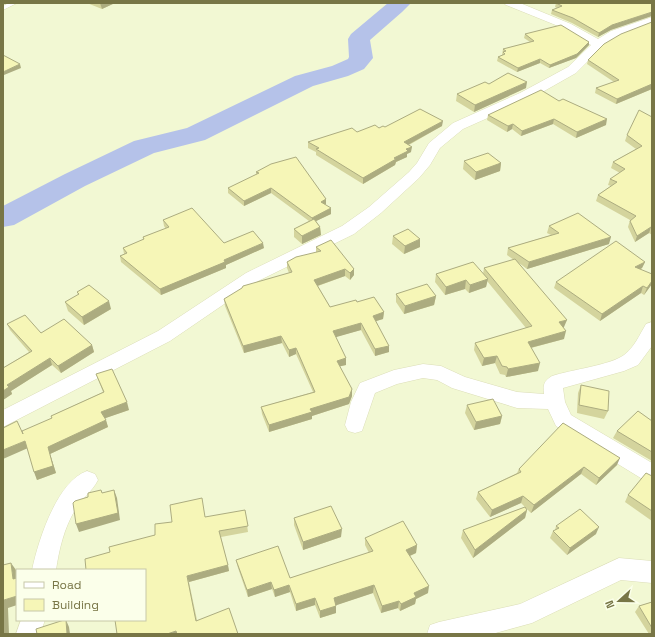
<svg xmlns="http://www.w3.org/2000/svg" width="655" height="637" viewBox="0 0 655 637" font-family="'Space Grotesk',sans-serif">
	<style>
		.residential { fill: #f2f8d3; fill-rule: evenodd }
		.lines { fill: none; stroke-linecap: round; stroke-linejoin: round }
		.river { fill: #b5c2e9; fill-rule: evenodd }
		.service-casing { stroke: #dcdeb8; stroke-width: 1 }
		.minor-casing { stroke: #dcdeb8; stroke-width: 1 }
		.service { fill: #fff; fill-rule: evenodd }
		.minor { fill: #fff; fill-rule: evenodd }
		.wall { fill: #d4d49d }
		.shaded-wall { fill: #acac80 }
		.building { fill: #f6f6b7; stroke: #acac80 }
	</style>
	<rect width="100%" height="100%" fill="#f8fee2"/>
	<!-- residential -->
	<path class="residential" d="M3 3H652V634H3ZM17 570H145V620H17Z"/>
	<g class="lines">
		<!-- river -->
		<path class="river" d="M388 3H411L402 12 370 40 373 58 364 69 348 76 313 86 205 140 154 153 85 186 14 225 3 227V206L65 174 134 141 187 128 295 76 332 66 348 59 349 57 348 39 351 34Z"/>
		<defs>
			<path id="service" d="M9 3H17L3 10V6Z"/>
			<path id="minor" d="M504 3H520L571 24 598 39 611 31 652 17V24L619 37 602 47 576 73 530 99 463 129 440 148 430 165 419 178 381 213 354 234 258 281 170 341 3 427V410L158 331 246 273 342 226 369 207 409 172 417 163 429 143 453 123 520 93 568 67 591 45 563 28 506 5Z
				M652 322V346L638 365 624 371 563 388 565 402 571 415 652 463V483L644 480 556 426 548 409 517 408 452 388 437 380 423 378 397 384 375 393 362 431 355 433 348 431 345 425 351 402 360 383 394 370 423 364 441 366 465 377 517 392 544 394C543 384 544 381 552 376 570 370 611 365 624 355 634 348 640 334 646 324Z
				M87 471 95 474 98 480C92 492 81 499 75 510 64 528 59 550 56 570H32C38 541 57 481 87 471Z
				M619 558 652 561V583L621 580 532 623 492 634H427L430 625 439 622 520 604Z
				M21 620H45L40 634H16Z"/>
		</defs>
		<!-- service casing -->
		<use href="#service" class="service-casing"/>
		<!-- minor casing -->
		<use href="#minor" class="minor-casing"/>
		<!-- service -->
		<use href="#service" class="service"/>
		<!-- minor -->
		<use href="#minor" class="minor"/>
	</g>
	<!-- wall -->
	<path class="wall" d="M87 3H115L102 9Z
		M556 3H652L598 37 572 23 551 14 552 10 557 8 555 7Z
		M652 22V89L616 104 595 93 596 88 614 82 587 64 588 60Z
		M525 34 589 45 576 58 549 68 540 63 517 72 497 61 498 57 502 55 503 49 530 42 524 38Z
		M489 84 526 88 474 112 456 101 457 94Z
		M559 101 606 125 576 138 553 124 521 136 512 129 507 132 487 120 488 115Z
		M652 117V235L649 233 635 242 628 227 630 220 596 201 598 195 611 186 608 185 610 179 620 173 611 168 613 162 636 149 625 141 627 135Z
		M442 126 409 145 411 152 407 154V157L396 162 395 165 363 184 316 155V152L308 148V142L379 128Z
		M464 161 501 163 500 171 475 180 463 169Z
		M256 172 326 199 325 205 331 214 316 221 320 227 321 235 302 244 294 237V229L309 221 271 193 244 206 228 193V188L256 175Z
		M163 220 224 243 264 248 226 265V268L161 295 121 262 120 256 124 254 123 248 143 240V237L166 229 164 226Z
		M549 226 609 244 527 269 519 263 564 327V339L531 348 538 371 506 377 505 375 500 374 495 363 482 366 474 350 475 343 526 328 487 281 486 287 469 293 465 289 445 295 435 282 436 274H483L484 268 514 260 507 255 508 248 551 235 547 233Z
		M393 236 420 247 404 254 392 244Z
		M316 247 354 269V275L350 280 345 276 318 286 330 307 357 302 384 312 383 319 376 321 389 352 375 356 361 330 335 337 346 365 340 366 352 396 349 404 312 416V419L269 432 262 414 261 407 313 392 296 354 289 357 282 343 244 353 225 306 224 299 289 273 287 268V262L316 253Z
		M645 262 642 268 641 269 652 284 644 295 641 293 600 321 554 288 556 282Z
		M77 292 111 309 84 325 68 311 65 302 78 295Z
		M396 294 436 296 434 305 404 314 396 302Z
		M7 324 92 345 94 352 61 373 52 365 11 391 12 394 3 400V368L29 352 10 330Z
		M96 374 129 410 105 418 108 427 50 454 56 473 37 480 23 434 52 418 51 416 103 392Z
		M581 385 608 411 604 419 577 413 578 393Z
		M467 405 502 416 500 424 474 430 465 413Z
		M652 421V461L613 438 617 431Z
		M617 465 596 485 581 474 531 513 526 508 527 510 525 518 473 558 461 538 463 530 525 507 521 503 490 517 476 499 478 492 517 473 519 469Z
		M652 476V521L625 502 628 495Z
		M245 510 248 532 221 537 229 571 189 582 197 620 238 634H117L110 552 155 535Z
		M294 518 341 537 303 550 294 525Z
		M556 526 596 534 567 555 550 538 553 531 555 530Z
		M365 538 417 545 416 553 410 556 428 593 416 599 415 604 400 611 398 608 381 613 373 593 336 605V613L320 618 315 605 296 611 290 592 275 597 272 589 248 597 238 568 236 560 290 578 369 553 365 545Z
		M652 602V634H649L635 612 639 606Z"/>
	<!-- shaded-wall -->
	<path class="shaded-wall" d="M100 3H115L102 9Z
		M652 12V16L611 30 598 37 599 33 612 25Z
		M589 42V45L576 58 549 68 550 65Z
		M540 59V63L517 72 518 68Z
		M20 64 21 68 4 75 3 72Z
		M527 82 526 88 474 112 475 105Z
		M652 84V89L616 104 617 99Z
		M554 119 553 124 521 136 522 131Z
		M607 119 606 125 576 138 577 132Z
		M443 121 442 126 404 147V142Z
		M513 124 512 129 507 132 508 126Z
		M412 147 411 152 407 154V157L396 162 395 165 363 184V178L406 149Z
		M501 163 500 171 475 180 476 172Z
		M271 188V193L244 206V201Z
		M326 199V204L321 207V202Z
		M331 208V214L312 223V218Z
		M320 227 321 235 302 244V236Z
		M651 227 649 233 635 242 637 236Z
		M611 237 609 244 527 269 529 262Z
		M420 239V247L404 254 405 246Z
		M263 243 264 248 226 265V268L161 295 160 289 224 260Z
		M645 262 642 268 633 273 635 267Z
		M345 269V276L314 287V280Z
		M354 269V275L350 280V273Z
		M488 279 486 287 469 293 470 285Z
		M466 280 465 289 445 295 446 287Z
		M652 281V284L644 295 647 288Z
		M643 286 641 293 600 321 602 314Z
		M436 296 434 305 404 314 405 306Z
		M109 301 111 309 84 325 82 317Z
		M384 312 383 319 373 322V316Z
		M567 320 564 327 557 330 559 322Z
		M361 323V330L333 338V331Z
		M566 331 564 339 526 349 528 342Z
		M281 336 282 343 244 353 243 346Z
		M92 345 94 352 61 373 58 366Z
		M389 346V352L375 356V349Z
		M296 348V354L289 357V350Z
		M497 356 495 363 482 366 484 358Z
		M50 358 52 365 11 391 12 394 3 400V391L7 385Z
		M346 358V365L337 367V361Z
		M540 363 538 371 506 377 508 369Z
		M352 389V396L349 404 312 416V419L269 432V425L310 409Z
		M127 402 129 410 103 419 101 412Z
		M502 416 500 424 474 430 476 422Z
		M106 420 108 427 50 454 56 473 37 480 34 472 48 447Z
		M25 441 28 448 3 459V450Z
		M620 458 617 465 596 485 599 478Z
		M584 467 581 474 531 513 534 505Z
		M114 490 117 498 120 520 79 532 76 524Z
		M523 496 521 503 490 517 492 510Z
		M527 510 525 518 473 558 475 550Z
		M599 527 596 534 567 555 570 548Z
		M342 529 341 537 303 550V542Z
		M417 545 416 553 405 558 406 550Z
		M11 563 16 570 17 586 13 579Z
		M228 565 229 571 189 582 187 576Z
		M271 582 272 589 248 597 247 590Z
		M289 585 290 592 275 597 274 590Z
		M374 585 373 593 334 606V598Z
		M429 586 428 593 416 599 415 604 400 611 401 604 414 593Z
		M17 596V605L8 608 9 634H4V600Z
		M315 598V605L296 611V604Z
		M399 601 398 608 381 613 382 606Z
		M336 606V613L320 618V611Z
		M66 620 69 627 70 634H67Z
		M176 631 177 634H167Z"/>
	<!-- building -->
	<path class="building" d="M556 3H652V12L612 25 599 33 573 18 552 10 562 6Z
		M652 22V84L617 99 596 88 619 80 588 60 604 44 621 34Z
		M561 25 589 42 577 54 550 65 540 59 518 68 498 57 505 54 503 52 506 51 503 49 534 41 525 34Z
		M3 55 20 64 3 72Z
		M508 73 527 82 475 105 457 94 485 82 489 84Z
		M541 90 559 101 563 99 607 119 577 132 554 119 522 131 513 124 508 126 488 115Z
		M420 109 443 121 404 142 412 147 406 149 408 151 394 158 396 159 363 178 316 149 319 148 308 142 352 128 357 132 375 125 379 128 383 126 385 127Z
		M639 110 652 117V228L651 227 637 236 630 221 636 216 598 195 617 182 610 179 625 169 613 162 642 146 627 135Z
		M488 153 501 163 476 172 464 161Z
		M296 157 326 199 321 202 331 208 312 218 271 188 244 201 228 188 259 173 256 172 271 164Z
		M192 208 224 243 253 231 263 243 224 260 225 262 160 289 120 256 127 253 123 248 144 239 143 237 169 227 163 220Z
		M578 213 611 237 529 262 508 248 559 233 549 226Z
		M314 219 320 227 302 236 294 229Z
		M408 229 420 239 405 246 393 236Z
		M331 240 354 269 350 273 345 269 314 280 330 307 356 300 357 302 374 297 384 312 373 316 389 346 375 349 361 323 333 331 346 358 337 361 352 389 349 397 310 409 312 412 269 425 261 407 315 392 296 348 289 350 281 336 243 346 224 299 242 288 243 286 292 272 287 262 296 257 321 251 316 247Z
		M616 241 645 262 635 267 652 274V281L647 288 643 286 602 314 556 282Z
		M515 259 567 320 559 322 566 331 528 342 540 363 508 369 507 367 502 366 497 356 484 358 475 343 532 326 484 268Z
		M473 262 488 279 470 285 466 280 446 287 436 274Z
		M427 284 436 296 405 306 396 294Z
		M89 285 109 301 82 317 65 302 79 294 77 292Z
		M25 315 41 333 64 319 92 345 58 366 50 358 7 385 9 387 3 391V368L32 351 7 324Z
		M112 369 127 402 101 412 106 420 48 447 53 466 34 472 25 441 3 450V428L17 421 23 434 22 431 52 418 51 416 104 392 96 374Z
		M581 385 609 391 608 411 579 405Z
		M493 399 502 416 476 422 467 405Z
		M638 411 652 421V452L617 431Z
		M563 423 620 458 599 478 584 467 534 505 523 496 492 510 478 492 521 472 519 469Z
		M646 473 652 476V511L628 495Z
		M101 490 102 493 114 490 118 513 76 524 73 503 75 501 88 497V493Z
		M202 498 205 517 245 510 248 526 219 531 228 565 187 576 196 621 229 608 238 634H177L176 631 167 634H117L115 620H145V570H86L85 559 110 552 109 547 155 535V524L172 522 170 505Z
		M331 506 342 529 303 542 294 518Z
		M525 507 527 510 475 550 463 530Z
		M580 509 599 527 570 548 553 531 559 528 556 526Z
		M403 521 417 545 406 550 429 586 414 593 416 597 401 604 399 601 382 606 374 585 334 598 336 606 320 611 315 598 296 604 289 585 274 590 271 582 247 590 236 560 278 546 290 578 373 551 365 538Z
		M11 563 13 579 17 578V596L4 600V634H3V565Z
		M652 602V628L639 606Z
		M64 620H66L67 634H37L36 629Z"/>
	<!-- border -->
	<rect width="655" height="637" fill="none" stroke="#787646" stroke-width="8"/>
	<!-- legend -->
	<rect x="16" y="569" width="130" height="52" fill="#fbffea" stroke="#c7c8a8"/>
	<rect x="24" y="582" width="20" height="6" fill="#ffffff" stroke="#c7c8a8"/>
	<text x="52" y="589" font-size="12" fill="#787646">Road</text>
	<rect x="24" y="599" width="20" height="12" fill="#f6f6b7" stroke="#c7c8a8"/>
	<text x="52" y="609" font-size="12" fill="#787646">Building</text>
	<!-- north arrow -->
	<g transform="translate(619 601) rotate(249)" stroke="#fbffea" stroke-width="3" paint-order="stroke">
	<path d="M0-3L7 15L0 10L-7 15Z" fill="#787646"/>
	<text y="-6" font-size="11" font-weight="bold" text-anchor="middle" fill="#787646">N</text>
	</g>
</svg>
